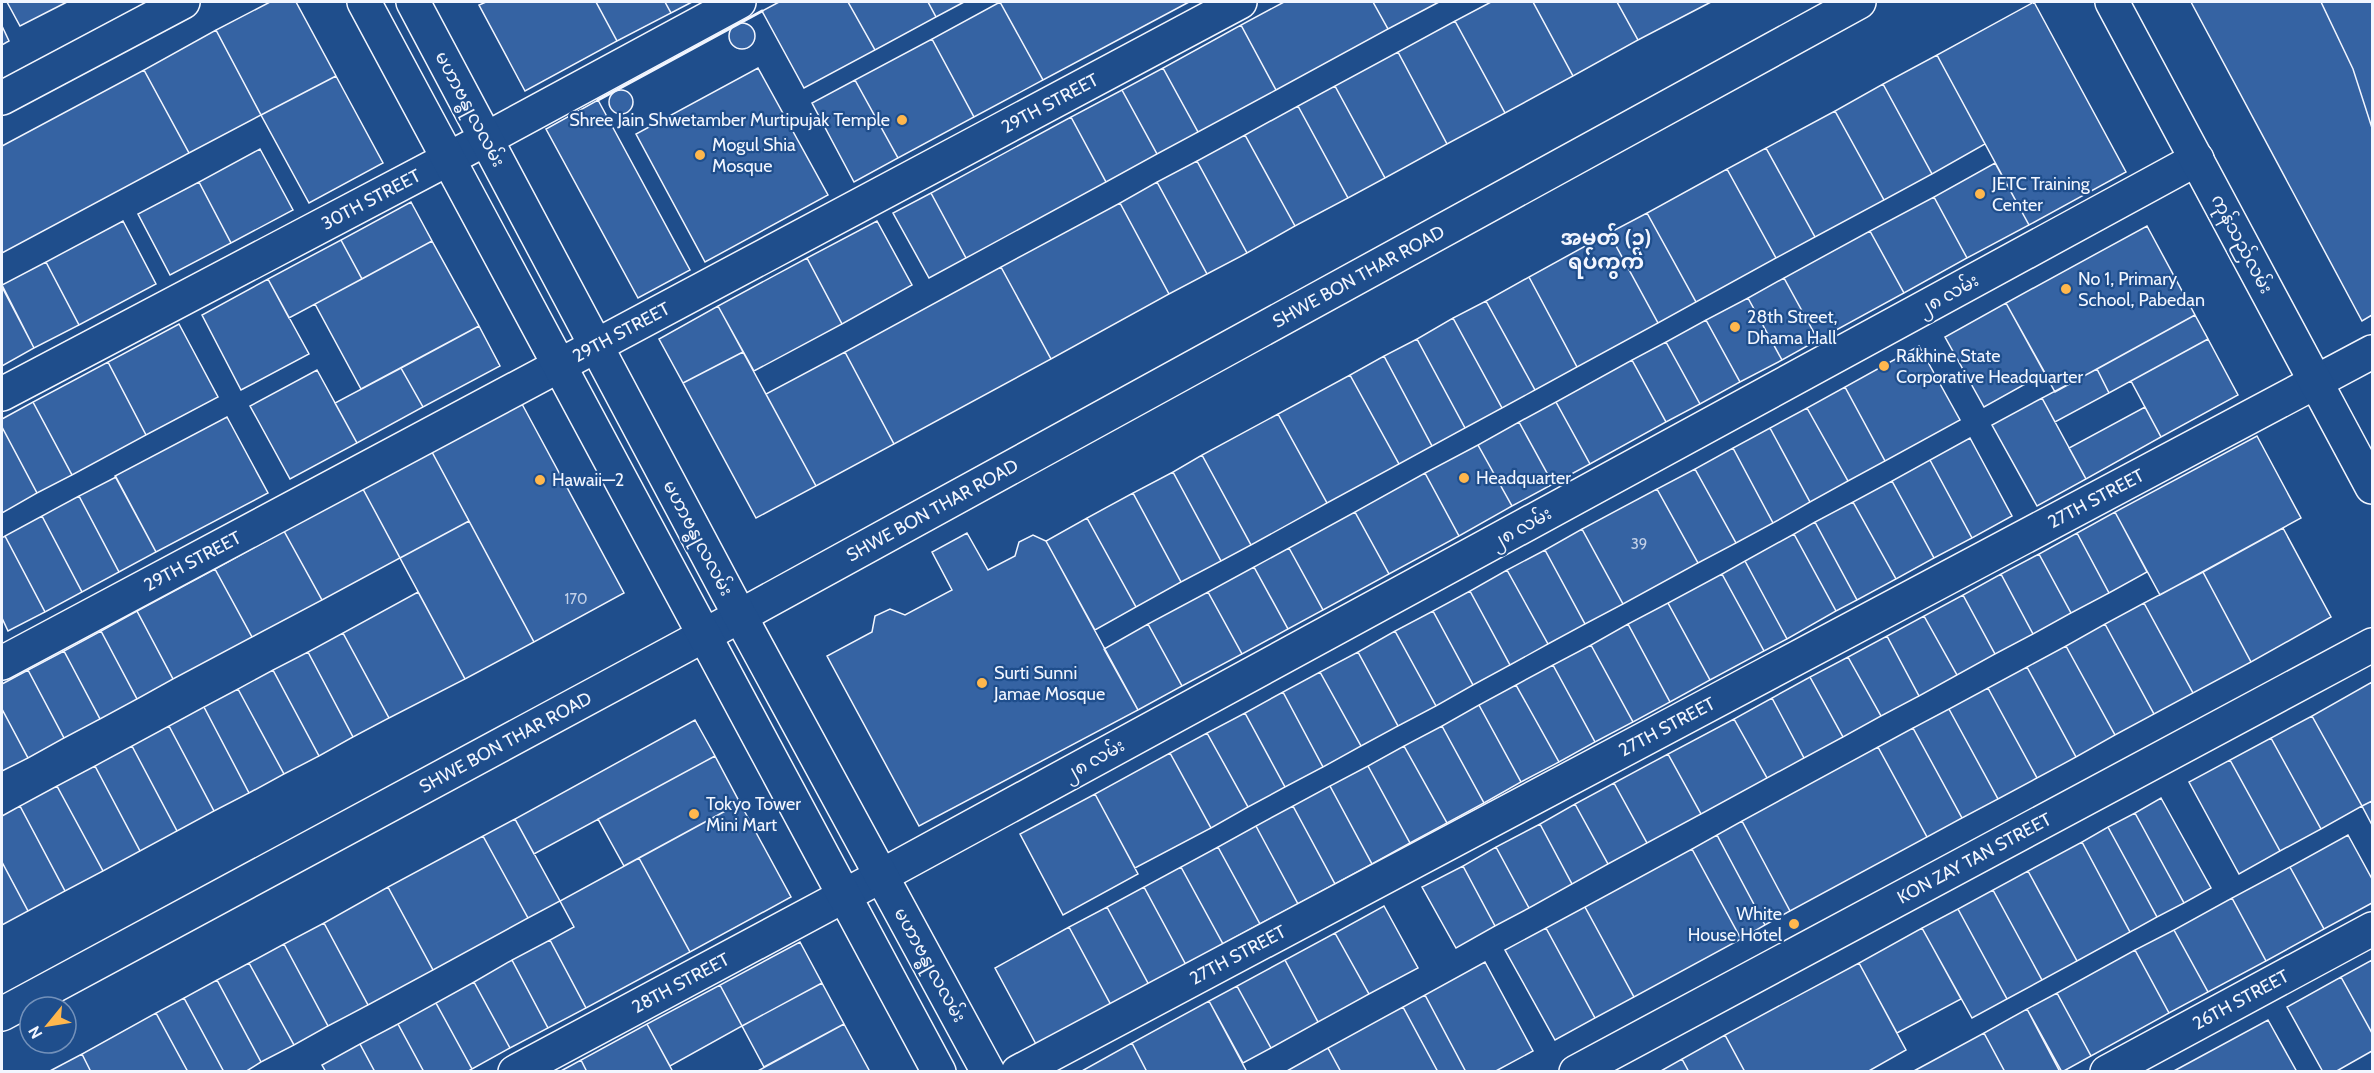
<svg xmlns="http://www.w3.org/2000/svg" width="2374" height="1073" viewBox="0 0 2374 1073" font-family="Cabin,'Noto Sans Myanmar',sans-serif">
	<style>
		.building { fill: #3563a3; stroke: #f2f6ff; stroke-width: 1.5 }
		.lines { fill: none; stroke-linecap: round; stroke-linejoin: round }
		.minor-casing { stroke: #f2f6ff; stroke-width: 36 }
		.secondary-casing { stroke: #f2f6ff; stroke-width: 36 }
		.primary-casing { stroke: #f2f6ff; stroke-width: 36 }
		.minor { stroke: #1f4e8c; stroke-width: 33 }
		.secondary { stroke: #1f4e8c; stroke-width: 33 }
		.primary { stroke: #1f4e8c; stroke-width: 33 }
		.wall { stroke: #f2f6ff; stroke-width: 3 }
		.poi-dot { fill: #ffb74d; stroke: #1f4e8c; stroke-width: 2 }
		.labels { text-anchor: middle; dominant-baseline: central; stroke-width: 4.5; stroke-linejoin: round; paint-order: stroke }
		.number-label { font-size: 15px; fill: #c3d1e8 }
		.street-label { font-size: 18px; fill: #f2f6ff; stroke: #1f4e8c }
		.poi-label { font-size: 18px; fill: #f2f6ff; stroke: #1f4e8c; text-anchor: start }
		.quarter-label { font-size: 21px; font-weight: bold; fill: #f2f6ff; stroke: #1f4e8c }
	</style>
	<rect width="100%" height="100%" fill="#1f4e8c"/>
	<!-- building -->
	<path class="building" d="M7 2H67L20 26Z
		M270 2H296L336 76 261 115 216 30Z
		M486 2H596L617 41 525 91 479 5Z
		M596 2H665L671 13 617 41Z
		M665 2H692L671 13Z
		M779 2H848L875 50 804 88 762 11Z
		M848 2H928L936 17 875 50Z
		M928 2H964L936 17Z
		M1000 2 1043 80 974 117 932 39Z
		M1000 2H1189L1043 80Z
		M1284 2H1373L1388 29 1276 90 1241 25Z
		M1373 2H1439L1388 29Z
		M1491 2H1533L1573 76 1505 113 1455 21Z
		M1533 2H1617L1638 40 1573 76Z
		M1617 2H1711L1638 40Z
		M2034 2 2126 172 2029 225 1937 55Z
		M2191 2H2321L2353 69 2372 128V315L2362 321Z
		M2321 2H2372V128L2353 69Z
		M1455 21 1505 113 1447 144 1398 52Z
		M729 36a13 13 0 1 1 26 0a13 13 0 1 1-26 0Z
		M1241 25 1276 90 1198 132 1163 68Z
		M2 26 9 41 2 45Z
		M216 30 261 115 189 153 144 70Z
		M932 39 974 117 898 158 855 80Z
		M1398 52 1447 144 1385 178 1335 86Z
		M1937 55 1985 144 1932 174 1883 84Z
		M758 68 828 195 705 262 636 134Z
		M1163 68 1198 132 1157 154 1122 90Z
		M144 70 189 153 2 253V146Z
		M336 76 383 163 309 203 261 115Z
		M855 80 898 158 854 182 812 103Z
		M1883 84 1932 174 1884 200 1835 111Z
		M1335 86 1385 178 1348 198 1298 106Z
		M609 102a12 12 0 1 1 24 0a12 12 0 1 1-24 0Z
		M1122 90 1157 154 1106 182 1071 117Z
		M598 100 690 270 638 298 546 129Z
		M1298 106 1348 198 1295 226 1245 135Z
		M1835 111 1884 200 1815 237 1766 148Z
		M1071 117 1106 182 966 258 931 193Z
		M1245 135 1295 226 1247 253 1197 161Z
		M1766 148 1815 237 1776 258 1727 169Z
		M260 149 293 210 231 243 199 182Z
		M1197 161 1247 253 1207 274 1157 182Z
		M1995 163 2029 225 1967 258 1934 197Z
		M1727 169 1776 258 1696 302 1647 213Z
		M199 182 231 243 170 275 138 214Z
		M1157 182 1207 274 1169 294 1120 203Z
		M931 193 966 258 929 278 893 213Z
		M1934 197 1967 258 1904 293 1870 231Z
		M411 202 432 241 362 279 341 240Z
		M1120 203 1169 294 1051 359 1001 267Z
		M1647 213 1696 302 1658 323 1609 233Z
		M123 221 156 284 79 325 46 262Z
		M877 221 912 285 842 324 807 258Z
		M2147 226 2195 315 2055 392 2006 303Z
		M1870 231 1904 293 1818 340 1784 278Z
		M1609 233 1658 323 1577 367 1529 277Z
		M341 240 362 279 289 318 268 279Z
		M432 241 479 326 361 389 315 304Z
		M807 258 842 324 754 371 718 306Z
		M46 262 79 325 34 348 2 285Z
		M1001 267 1051 359 894 444 845 352Z
		M1529 277 1577 367 1535 390 1486 301Z
		M1784 278 1818 340 1782 360 1748 298Z
		M268 279 309 354 241 390 202 315Z
		M2 287 34 348 2 366Z
		M1748 298 1782 360 1740 382 1706 320Z
		M1486 301 1535 390 1502 408 1453 318Z
		M2006 303 2045 373 1984 407 1945 337Z
		M718 306 743 352 683 383 659 339Z
		M2195 315 2208 339 2109 393 2097 369Z
		M1453 318 1502 408 1465 428 1417 339Z
		M1706 320 1740 382 1700 404 1666 342Z
		M179 324 218 397 146 435 108 362Z
		M479 326 500 366 423 407 401 368Z
		M1417 339 1465 428 1432 446 1384 356Z
		M2208 339 2238 395 2161 437 2131 381Z
		M1666 342 1700 404 1666 422 1632 360Z
		M1919 346 1960 420 1885 461 1845 387Z
		M743 352 816 486 756 518 683 383Z
		M845 352 894 444 816 486 766 394Z
		M1384 356 1432 446 1399 464 1350 375Z
		M1632 360 1666 422 1590 464 1556 402Z
		M108 362 146 435 72 475 33 402Z
		M401 368 423 407 357 443 335 403Z
		M2097 369 2109 393 2055 422 2042 398Z
		M317 370 357 443 290 479 250 406Z
		M1350 375 1399 464 1327 503 1278 414Z
		M1845 387 1885 461 1848 481 1807 408Z
		M2042 398 2086 479 2037 506 1992 425Z
		M33 402 72 475 37 493 2 427V419Z
		M1556 402 1590 464 1553 484 1519 422Z
		M522 404 624 593 534 642 432 452Z
		M2145 407 2161 437 2086 479 2069 448Z
		M1807 408 1848 481 1810 502 1770 428Z
		M1278 414 1327 503 1251 545 1202 455Z
		M227 417 268 493 156 552 115 476Z
		M1519 422 1553 484 1512 506 1478 445Z
		M2 427 37 493 2 513Z
		M1770 428 1810 502 1773 523 1733 448Z
		M2257 436 2301 518 2160 595 2115 512Z
		M1970 438 2012 516 1972 538 1930 460Z
		M1478 445 1512 506 1459 536 1425 473Z
		M1733 448 1773 523 1736 543 1695 469Z
		M432 452 469 521 400 558 363 489Z
		M1202 455 1251 545 1221 561 1173 472Z
		M1930 460 1972 538 1934 558 1892 481Z
		M1695 469 1736 543 1698 563 1657 489Z
		M1173 472 1221 561 1181 582 1133 493Z
		M1425 473 1459 536 1389 574 1355 512Z
		M116 477 156 552 119 572 79 496Z
		M1892 481 1934 558 1896 579 1853 502Z
		M363 489 400 558 322 600 284 531Z
		M1657 489 1698 563 1623 604 1582 529Z
		M1133 493 1181 582 1136 607 1087 518Z
		M79 496 119 572 82 592 42 516Z
		M1853 502 1896 579 1857 600 1815 522Z
		M1355 512 1389 574 1323 610 1289 548Z
		M2115 512 2147 572 2109 593 2077 533Z
		M42 516 82 592 45 612 5 536Z
		M1087 518 1136 607 1095 630 1046 541Z
		M469 521 534 642 465 679 400 558Z
		M1815 522 1857 600 1836 611 1794 534Z
		M2283 528 2331 617 2251 662 2203 572Z
		M1582 529 1623 604 1585 624 1545 550Z
		M284 531 322 600 252 637 215 569Z
		M967 533 988 570 1015 556 1019 542 1033 535 1046 541 1138 710 919 826 827 656 872 632 875 616 890 609 905 615 952 590 932 552Z
		M2077 533 2109 593 2071 613 2039 554Z
		M1794 534 1836 611 1787 639 1745 561Z
		M5 536 45 612 8 631 2 618V538Z
		M1289 548 1323 610 1288 629 1254 567Z
		M1545 550 1585 624 1548 644 1507 570Z
		M2039 554 2071 613 2033 634 2001 574Z
		M1745 561 1787 639 1764 651 1722 574Z
		M1254 567 1288 629 1242 654 1208 592Z
		M215 569 252 637 173 679 137 611Z
		M1507 570 1548 644 1510 665 1470 591Z
		M2203 572 2251 662 2193 693 2144 603Z
		M1722 574 1764 651 1710 680 1668 603Z
		M2001 574 2033 634 1995 654 1963 595Z
		M1470 591 1510 665 1473 685 1433 611Z
		M418 592 465 679 389 718 343 633Z
		M1208 592 1242 654 1182 686 1148 624Z
		M1963 595 1995 654 1957 675 1924 616Z
		M1668 603 1710 680 1670 702 1628 624Z
		M2144 603 2193 693 2154 714 2105 624Z
		M137 611 173 679 137 699 101 631Z
		M1433 611 1473 685 1436 706 1395 631Z
		M1924 616 1957 675 1919 696 1887 636Z
		M1148 624 1182 686 1138 710 1104 649Z
		M1628 624 1670 702 1633 722 1591 645Z
		M2105 624 2154 714 2115 735 2066 646Z
		M101 631 137 699 100 719 64 651Z
		M1395 631 1436 706 1398 726 1358 652Z
		M343 633 389 718 353 737 308 652Z
		M1887 636 1919 696 1881 716 1848 657Z
		M1591 645 1633 722 1595 742 1553 665Z
		M2066 646 2115 735 2076 757 2027 667Z
		M64 651 100 719 64 738 28 670Z
		M308 652 353 737 319 756 273 670Z
		M1358 652 1398 726 1361 746 1320 672Z
		M1848 657 1881 716 1843 737 1810 677Z
		M1553 665 1595 742 1559 762 1516 685Z
		M2027 667 2076 757 2037 778 1988 688Z
		M28 670 64 738 28 758 2 709V684Z
		M273 670 319 756 284 774 238 689Z
		M1320 672 1361 746 1323 767 1283 692Z
		M1810 677 1843 737 1804 758 1772 698Z
		M2372 682V801L2362 806 2312 716Z
		M1516 685 1559 762 1521 782 1479 705Z
		M1988 688 2037 778 1998 799 1949 709Z
		M238 689 284 774 249 793 204 707Z
		M1283 692 1323 767 1285 787 1245 713Z
		M1772 698 1804 758 1767 778 1734 719Z
		M1479 705 1521 782 1484 803 1442 726Z
		M204 707 249 793 214 811 169 726Z
		M2 709 28 758 2 771Z
		M1949 709 1998 799 1962 818 1913 728Z
		M1245 713 1285 787 1248 807 1207 733Z
		M2312 716 2362 806 2321 829 2271 738Z
		M1734 719 1767 778 1701 814 1668 754Z
		M695 720 715 756 534 854 515 819Z
		M169 726 214 811 177 831 132 746Z
		M1442 726 1484 803 1447 823 1404 746Z
		M1913 728 1962 818 1927 837 1878 747Z
		M1207 733 1248 807 1211 828 1170 753Z
		M2271 738 2321 829 2280 851 2230 760Z
		M132 746 177 831 140 851 95 766Z
		M1404 746 1447 823 1410 843 1368 766Z
		M1878 747 1927 837 1790 911 1742 821Z
		M1170 753 1211 828 1135 868 1095 794Z
		M1668 754 1701 814 1647 843 1614 783Z
		M715 756 740 803 624 866 598 819Z
		M2230 760 2280 851 2239 874 2189 782Z
		M95 766 140 851 103 871 57 786Z
		M1368 766 1410 843 1372 864 1330 786Z
		M1614 783 1647 843 1608 864 1575 804Z
		M57 786 103 871 65 891 20 806Z
		M1330 786 1372 864 1335 884 1293 806Z
		M1095 794 1138 874 1063 915 1020 834Z
		M2161 798 2211 888 2184 903 2135 813Z
		M2372 801V825L2362 806Z
		M740 803 791 897 690 952 639 858Z
		M1575 804 1608 864 1572 884 1540 824Z
		M20 806 65 891 28 911 2 862V816Z
		M1293 806 1335 884 1298 904 1256 826Z
		M2135 813 2184 903 2157 917 2108 827Z
		M515 819 560 901 528 918 483 836Z
		M1742 821 1790 911 1765 925 1717 835Z
		M1540 824 1572 884 1529 908 1496 847Z
		M1256 826 1298 904 1260 924 1218 847Z
		M2108 827 2157 917 2130 932 2082 842Z
		M1717 835 1765 925 1741 939 1692 849Z
		M2348 835 2372 879V903L2324 929 2290 867Z
		M483 836 528 918 433 970 388 887Z
		M2082 842 2130 932 2077 961 2028 871Z
		M1218 847 1260 924 1223 944 1181 867Z
		M1496 847 1529 908 1495 926 1463 866Z
		M1692 849 1741 939 1634 997 1585 907Z
		M639 858 690 952 586 1008 550 940 574 927 560 901Z
		M2 862 28 911 2 925Z
		M1463 866 1495 926 1456 948 1422 887Z
		M1181 867 1223 944 1186 965 1144 887Z
		M2290 867 2324 929 2266 961 2232 898Z
		M2028 871 2077 961 2042 980 1993 890Z
		M388 887 433 970 368 1005 324 923Z
		M1144 887 1186 965 1149 985 1107 907Z
		M1993 890 2042 980 2007 999 1958 909Z
		M2232 898 2266 961 2208 992 2174 930Z
		M1384 906 1418 968 1369 994 1335 933Z
		M1107 907 1149 985 1111 1005 1069 927Z
		M1585 907 1634 997 1595 1018 1546 928Z
		M1958 909 2007 999 1972 1018 1922 928Z
		M324 923 368 1005 328 1026 284 944Z
		M1069 927 1111 1005 1037 1046 995 968Z
		M1546 928 1595 1018 1555 1040 1505 950Z
		M1922 928 1961 999 1897 1033 1859 963Z
		M2174 930 2208 992 2169 1013 2135 950Z
		M1335 933 1369 994 1318 1022 1285 960Z
		M550 940 586 1008 548 1028 512 960Z
		M800 942 822 983 742 1026 720 985Z
		M284 944 328 1026 294 1045 249 963Z
		M2135 950 2169 1013 2091 1056 2057 993Z
		M512 960 548 1028 510 1048 474 982Z
		M1285 960 1318 1022 1271 1048 1237 986Z
		M2372 960V1033L2341 977Z
		M1485 962 1533 1051 1494 1072H1466L1425 995Z
		M249 963 294 1045 261 1062 217 980Z
		M1859 963 1906 1050 1867 1072H1745L1725 1035Z
		M2341 977 2372 1033V1051L2335 1072H2323L2287 1007Z
		M217 980 261 1062 245 1072H224L184 998Z
		M474 982 510 1048 472 1069 436 1003Z
		M822 983 844 1024 764 1067 742 1026Z
		M720 985 742 1026 670 1066 647 1024Z
		M1237 986 1271 1048 1243 1063 1209 1001Z
		M2057 993 2091 1056 2062 1072 2027 1009Z
		M1425 995 1466 1072H1438L1403 1007Z
		M184 998 224 1072H188L156 1013Z
		M1209 1001 1247 1072H1147L1132 1043Z
		M436 1003 472 1069 467 1072H424L398 1024Z
		M1403 1007 1438 1072H1341L1328 1048Z
		M2027 1009 2060 1072H2005L1984 1033Z
		M156 1013 188 1072H91L82 1054Z
		M2268 1020 2297 1072H2172Z
		M398 1024 424 1072H375L360 1044Z
		M647 1024 673 1072H587L581 1060Z
		M844 1024 869 1070 866 1072H756Z
		M1984 1033 2005 1072H1912Z
		M1725 1035 1745 1072H1689L1682 1059Z
		M1132 1043 1147 1072H1080Z
		M360 1044 375 1072H326L322 1065Z
		M1328 1048 1341 1072H1285Z
		M82 1054 91 1072H48Z
		M1682 1059 1689 1072H1659Z
		M581 1060 587 1072H559Z"/>
	<g class="lines">
		<defs>
			<g id="minor">
				<path d="M2 98 183 2"/>
				<path id="s1" d="M2 394 486 139 739 2"/>
				<path id="s2" d="M2 663 1240 2"/>
				<path id="s3" d="M515 1072 881 876 2197 159"/>
				<path id="s4" d="M1018 1072 2372 352"/>
				<path id="s5" d="M1576 1072 2372 645"/>
				<path id="s6" d="M2107 1072 2372 929"/>
			</g>
			<g id="secondary">
				<path d="M2112 2 2372 487"/>
				<path id="s7" d="M2 1014 740 616 1859 2"/>
			</g>
			<path id="primary" d="M364 2 939 1072
				M413 2 740 616 988 1072"/>
		</defs>
		<!-- minor casing -->
		<use href="#minor" class="minor-casing"/>
		<!-- secondary casing -->
		<use href="#secondary" class="secondary-casing"/>
		<!-- primary casing -->
		<use href="#primary" class="primary-casing"/>
		<!-- minor -->
		<use href="#minor" class="minor"/>
		<!-- secondary -->
		<use href="#secondary" class="secondary"/>
		<!-- primary -->
		<use href="#primary" class="primary"/>
		<!-- wall -->
		<path class="wall" d="M598 100 762 11"/>
	</g>
	<!-- markers -->
	<g class="poi-dot">
		<circle cx="902" cy="120" r="6"/>
		<circle cx="700" cy="155" r="6"/>
		<circle cx="1980" cy="194" r="6"/>
		<circle cx="2066" cy="289" r="6"/>
		<circle cx="1735" cy="327" r="6"/>
		<circle cx="1884" cy="366" r="6"/>
		<circle cx="1464" cy="478" r="6"/>
		<circle cx="540" cy="480" r="6"/>
		<circle cx="982" cy="683" r="6"/>
		<circle cx="694" cy="814" r="6"/>
		<circle cx="1794" cy="924" r="6"/>
	</g>
	<g class="labels">
		<!-- number labels -->
		<g class="number-label">
			<text x="1639" y="544">39</text>
			<text x="576" y="599">170</text>
		</g>
		<!-- street labels -->
		<g class="street-label">
			<text stroke="none"><textPath href="#s2" startOffset="1188">29TH STREET</textPath></text>
			<text transform="translate(470 109) rotate(62)">မဟာဗန္ဓုလလမ်း</text>
			<text stroke="none"><textPath href="#s1" startOffset="417">30TH STREET</textPath></text>
			<text transform="translate(2242 244) rotate(62)">ကုန်သည်လမ်း</text>
			<text stroke="none"><textPath href="#s7" startOffset="1544">SHWE BON THAR ROAD</textPath></text>
			<text transform="translate(1948 295) rotate(-29)">၂၈ လမ်း</text>
			<text stroke="none"><textPath href="#s2" startOffset="702">29TH STREET</textPath></text>
			<text stroke="none"><textPath href="#s4" startOffset="1221">27TH STREET</textPath></text>
			<text stroke="none"><textPath href="#s7" startOffset="1058">SHWE BON THAR ROAD</textPath></text>
			<text transform="translate(1521 528) rotate(-29)">၂၈ လမ်း</text>
			<text transform="translate(698 538) rotate(62)">မဟာဗန္ဓုလလမ်း</text>
			<text stroke="none"><textPath href="#s2" startOffset="216">29TH STREET</textPath></text>
			<text stroke="none"><textPath href="#s4" startOffset="735">27TH STREET</textPath></text>
			<text stroke="none"><textPath href="#s7" startOffset="572">SHWE BON THAR ROAD</textPath></text>
			<text transform="translate(1094 760) rotate(-29)">၂၈ လမ်း</text>
			<text stroke="none"><textPath href="#s5" startOffset="452">KON ZAY TAN STREET</textPath></text>
			<text stroke="none"><textPath href="#s4" startOffset="249">27TH STREET</textPath></text>
			<text transform="translate(930 965) rotate(61)">မဟာဗန္ဓုလလမ်း</text>
			<text stroke="none"><textPath href="#s3" startOffset="188">28TH STREET</textPath></text>
			<text stroke="none"><textPath href="#s6" startOffset="152">26TH STREET</textPath></text>
		</g>
		<!-- poi labels -->
		<g class="poi-label">
			<text x="890" y="120" text-anchor="end">Shree Jain Shwetamber Murtipujak Temple</text>
			<text x="712" y="145">Mogul Shia<tspan x="712" dy="21">Mosque</tspan></text>
			<text x="1992" y="184">JETC Training<tspan x="1992" dy="21">Center</tspan></text>
			<text x="2078" y="279">No 1, Primary<tspan x="2078" dy="21">School, Pabedan</tspan></text>
			<text x="1747" y="317">28th Street,<tspan x="1747" dy="21">Dhama Hall</tspan></text>
			<text x="1896" y="356">Rakhine State<tspan x="1896" dy="21">Corporative Headquarter</tspan></text>
			<text x="1476" y="478">Headquarter</text>
			<text x="552" y="480">Hawaii—2</text>
			<text x="994" y="673">Surti Sunni<tspan x="994" dy="21">Jamae Mosque</tspan></text>
			<text x="706" y="804">Tokyo Tower<tspan x="706" dy="21">Mini Mart</tspan></text>
			<text x="1782" y="914" text-anchor="end">White<tspan x="1782" dy="21">House Hotel</tspan></text>
		</g>
		<!-- quarter labels -->
		<g class="quarter-label">
			<text x="1606" y="237">အမှတ် (၃)<tspan x="1606" dy="24">ရပ်ကွက်</tspan></text>
		</g>
	</g>
	<!-- border -->
	<rect width="2374" height="1073" fill="none" stroke="#f2f6ff" stroke-width="6"/>
	<!-- north arrow -->
	<g transform="translate(48 1025) rotate(240)"><circle r="28" fill="#1f4e8c" stroke="#7391ba" stroke-width="1.5"/>
	<path d="M0-4.5L10 22L0 15L-10 22Z" fill="#ffb74d"/>
	<text y="-9" font-size="16" font-weight="bold" text-anchor="middle" fill="#f2f6ff">N</text>
	</g>
</svg>
